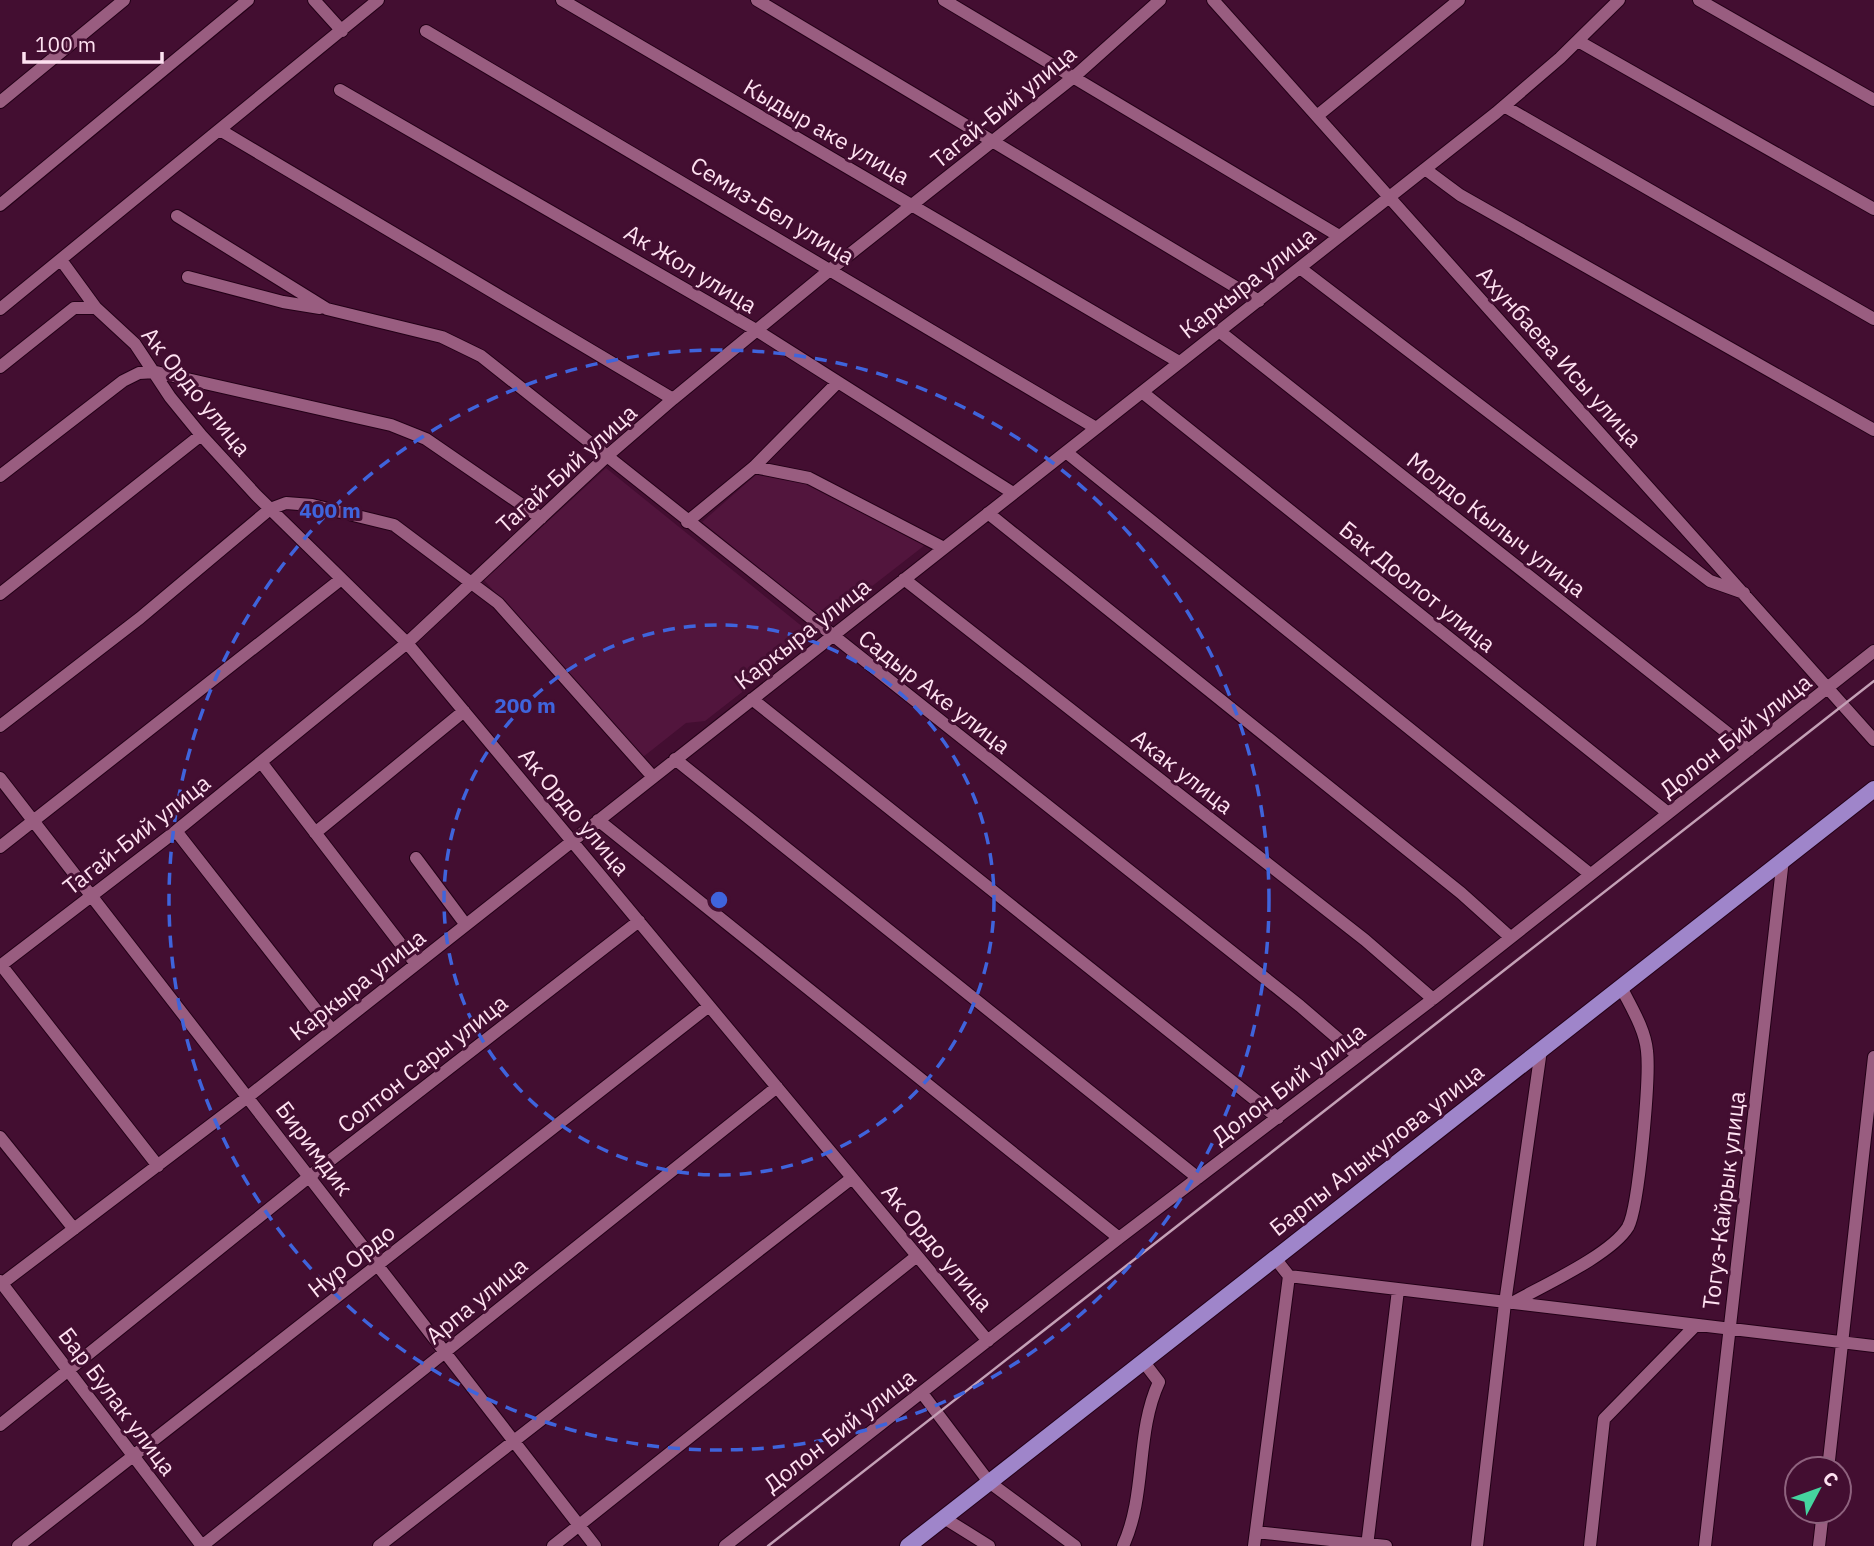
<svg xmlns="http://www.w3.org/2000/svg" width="1874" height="1546" viewBox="0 0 1874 1546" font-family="'IBM Plex Sans',sans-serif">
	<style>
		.built { fill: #52153d }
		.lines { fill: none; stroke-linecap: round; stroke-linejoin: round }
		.minor-casing { stroke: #230017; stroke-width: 14 }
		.major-casing { stroke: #230017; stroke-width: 18 }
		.minor { stroke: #995d80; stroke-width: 12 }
		.major { stroke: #9f85ca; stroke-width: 16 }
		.rail { stroke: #c4a0b6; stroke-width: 2.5 }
		.ring { fill: none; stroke: #3f64dc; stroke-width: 3.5; stroke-dasharray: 12 9 }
		.labels { text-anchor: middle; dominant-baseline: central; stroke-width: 6; stroke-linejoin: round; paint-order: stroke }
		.street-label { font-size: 23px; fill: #fee1f1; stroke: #430e31 }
		.centre { fill: #3f64dc; stroke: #430e31; stroke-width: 3.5 }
		.ring-label { font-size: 21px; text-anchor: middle; font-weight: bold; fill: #3f64dc; stroke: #430e31; stroke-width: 6; stroke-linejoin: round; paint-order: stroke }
	</style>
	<rect width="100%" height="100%" fill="#430e31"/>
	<!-- built -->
	<path class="built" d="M606 468 814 636 705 721 686 723 643 757 484 580Z
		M758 473 804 482 925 545 826 622 702 522Z"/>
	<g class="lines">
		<defs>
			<path id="minor" d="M314 0 342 31
				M562 0 1179 362
				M757 0 1259 301
				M944 0 1339 236
				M1213 0 1874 740
				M1699 0 1874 100
				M426 31 1096 428
				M1578 41 1874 209
				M340 90 756 330 1013 493
				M0 102 124 0
				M1504 106 1874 319
				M1317 116 1459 0
				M220 130 673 399
				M1425 169 1460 195 1874 430
				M0 205 248 0
				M177 216 327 309 442 337 481 356 1300 1006 1357 1055
				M61 260 96 308 135 344 170 397 201 435 256 495 407 643 988 1341
				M1300 268 1710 581 1744 593
				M188 277 283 302 320 308
				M0 309 378 0
				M1219 331 1749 750
				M0 367 74 308H96
				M1142 392 1668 813
				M1066 452 1590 874
				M754 467 809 478 944 548
				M0 476 123 381 139 373 156 372 391 425 426 439 541 518
				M988 513 1461 893 1510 937
				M687 522 754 467 837 383
				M904 579 1365 940 1433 999
				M0 594 201 435
				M752 699 1278 1118
				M0 726 140 618 270 509 286 503 312 505 394 525 498 603 653 777
				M675 759 1198 1178
				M261 762 416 964
				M0 778 595 1546
				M598 820 1119 1238
				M176 831 331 1029
				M315 833 464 711
				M0 847 340 580
				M416 858 466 925
				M1 965 158 1166
				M0 966 176 831 407 643 607 456 673 399 831 269 1075 76 1160 0
				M0 1137 74 1229
				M1274 1257 1289 1276 1874 1346
				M0 1281 202 1546
				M0 1285 249 1096 1496 113 1560 58 1619 0
				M1512 1303C1542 1286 1611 1255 1628 1227 1639 1207 1650 1077 1647 1051 1645 1029 1631 1007 1621 987
				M922 1393 989 1482 1075 1546
				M0 1425 310 1176 639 921
				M1828 1469 1874 1057
				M944 1518 989 1546
				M1256 1532 1386 1546
				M18 1546 709 1006
				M202 1546 777 1087
				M379 1546 852 1178
				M553 1546 917 1256
				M725 1546 1119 1238 1433 999 1874 651
				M1123 1546C1147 1494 1135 1434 1159 1382L1143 1361
				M1254 1546 1289 1276
				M1367 1546 1398 1290
				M1477 1546 1505 1303 1541 1050
				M1590 1546 1604 1419 1696 1325
				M1705 1546 1783 859
				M1819 1546 1823 1511"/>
			<path id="major" d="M908 1546 1874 789"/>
		</defs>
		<!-- minor casing -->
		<use href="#minor" class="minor-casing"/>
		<!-- major casing -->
		<use href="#major" class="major-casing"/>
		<!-- minor -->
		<use href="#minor" class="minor"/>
		<!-- major -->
		<use href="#major" class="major"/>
		<!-- rail -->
		<path class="rail" d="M768 1546 1874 681"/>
	</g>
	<!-- distance rings -->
	<g class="ring">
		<circle cx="719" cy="900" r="275"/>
		<circle cx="719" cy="900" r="550"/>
	</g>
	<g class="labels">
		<!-- street labels -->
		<g class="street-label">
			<text transform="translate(1003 106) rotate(-39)">Тагай-Бий улица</text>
			<text transform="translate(827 131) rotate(30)">Кыдыр аке улица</text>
			<text transform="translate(773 210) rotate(31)">Семиз-Бел улица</text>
			<text transform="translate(691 268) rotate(31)">Ак Жол улица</text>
			<text transform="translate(1247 282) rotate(-38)">Каркыра улица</text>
			<text transform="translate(1560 356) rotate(48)">Ахунбаева Исы улица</text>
			<text transform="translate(197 391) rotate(51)">Ак Ордо улица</text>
			<text transform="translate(566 468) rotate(-42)">Тагай-Бий улица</text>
			<text transform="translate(1497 524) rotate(38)">Молдо Кылыч улица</text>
			<text transform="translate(1418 586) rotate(39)">Бак Доолот улица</text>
			<text transform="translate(802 633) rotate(-38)">Каркыра улица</text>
			<text transform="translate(935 691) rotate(38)">Садыр Аке улица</text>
			<text transform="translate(1735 735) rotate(-38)">Долон Бий улица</text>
			<text transform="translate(1183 771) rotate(38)">Акак улица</text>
			<text transform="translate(575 811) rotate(50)">Ак Ордо улица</text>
			<text transform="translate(136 834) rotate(-38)">Тагай-Бий улица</text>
			<text transform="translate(357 984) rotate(-38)">Каркыра улица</text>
			<text transform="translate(422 1063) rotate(-38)">Солтон Сары улица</text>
			<text transform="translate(1288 1083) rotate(-37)">Долон Бий улица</text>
			<text transform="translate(315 1148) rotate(53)">Биримдик</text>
			<text transform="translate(1376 1149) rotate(-38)">Барпы Алыкулова улица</text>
			<text transform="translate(1723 1200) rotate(-83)">Тогуз-Кайрык улица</text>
			<text transform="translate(938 1247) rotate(50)">Ак Ордо улица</text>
			<text transform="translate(351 1260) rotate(-38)">Нур Ордо</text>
			<text transform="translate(476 1300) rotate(-39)">Арпа улица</text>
			<text transform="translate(118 1401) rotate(53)">Бар Булак улица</text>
			<text transform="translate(839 1430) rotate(-38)">Долон Бий улица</text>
		</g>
	</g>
	<circle cx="719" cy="900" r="10" class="centre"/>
	<g class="ring-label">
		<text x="330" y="518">400 m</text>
		<text x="525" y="713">200 m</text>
	</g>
	<!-- north arrow -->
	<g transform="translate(1818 1490) rotate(49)"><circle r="33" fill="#430e31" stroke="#8e627e" stroke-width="2"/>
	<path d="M0-5L12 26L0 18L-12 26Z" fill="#45d49f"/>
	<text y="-10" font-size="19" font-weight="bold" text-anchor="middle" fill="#fee1f1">С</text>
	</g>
	<!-- scale -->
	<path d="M24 52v10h138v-10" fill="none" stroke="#fee1f1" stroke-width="3.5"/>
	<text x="35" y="52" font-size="21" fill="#fee1f1" stroke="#430e31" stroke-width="5" paint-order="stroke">100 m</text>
</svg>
